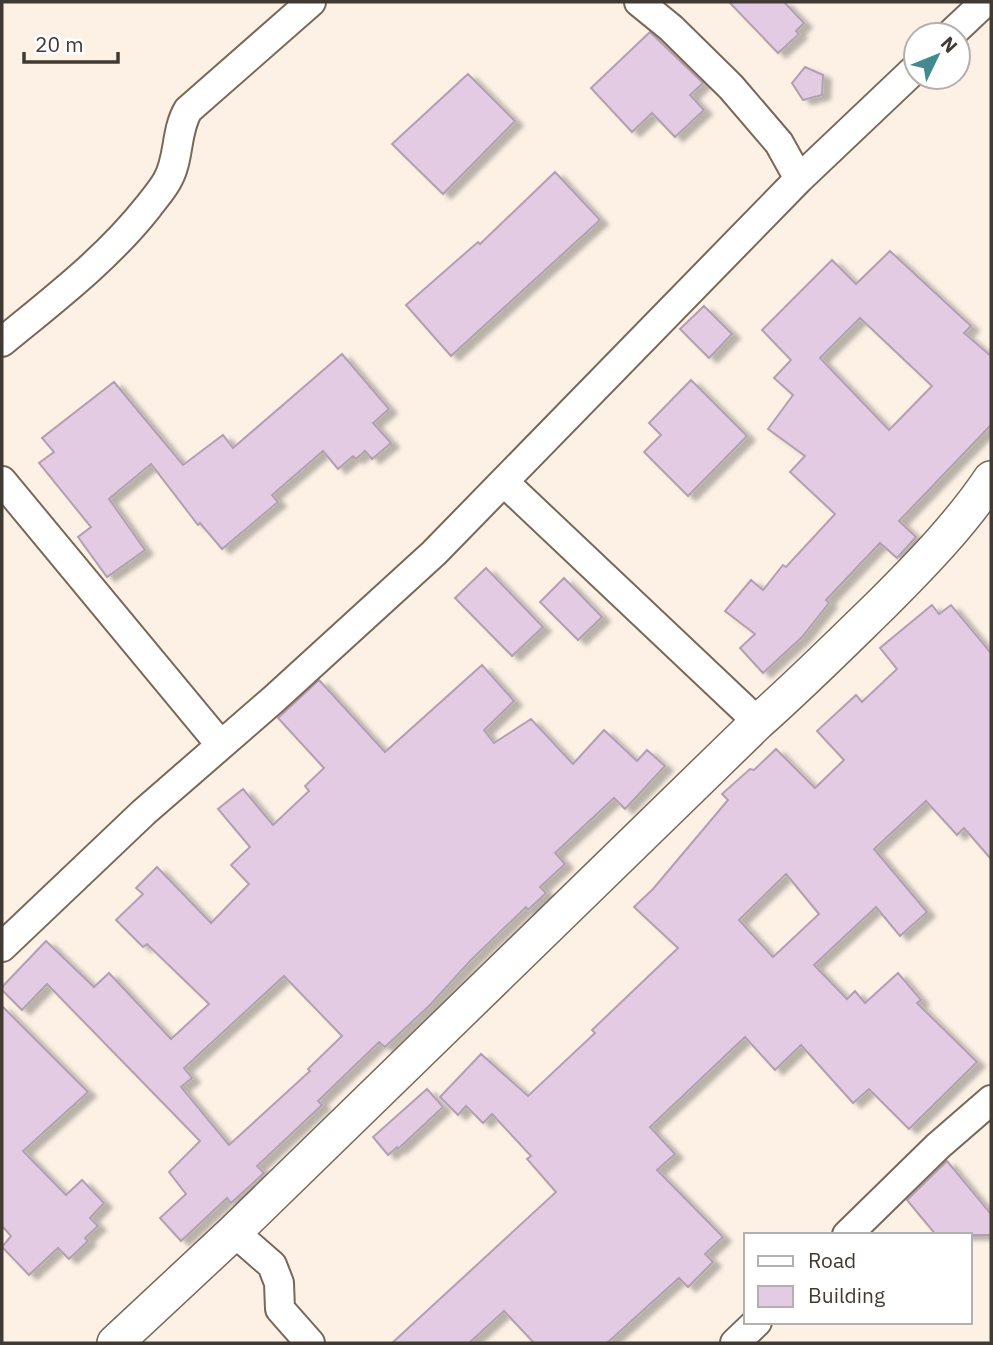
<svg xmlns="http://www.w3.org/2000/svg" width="993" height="1345" viewBox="0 0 993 1345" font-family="'IBM Plex Sans',sans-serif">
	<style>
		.building { fill: #e3cbe3; stroke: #b2a0b2; stroke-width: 2; fill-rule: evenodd; filter: url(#shadow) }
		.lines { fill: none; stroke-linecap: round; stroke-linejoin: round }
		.minor-casing { stroke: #786858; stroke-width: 32 }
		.tertiary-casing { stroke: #786858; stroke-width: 38 }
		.minor { stroke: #fff; stroke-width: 28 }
		.tertiary { stroke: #fff; stroke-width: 35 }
	</style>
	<defs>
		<filter id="shadow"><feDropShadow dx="8" dy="4.5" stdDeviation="2" flood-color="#0004"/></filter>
	</defs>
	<rect width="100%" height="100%" fill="#fdf1e6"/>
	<!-- building -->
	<path class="building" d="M729 2H784L804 23 796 31 799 34 778 53Z
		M650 32 703 83 690 95 704 110 675 137 652 113 632 132 591 88Z
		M805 67 823 75 822 95 803 100 792 83Z
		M468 74 515 121 443 194 392 144Z
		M555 172 600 220 451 356 406 305 478 242 480 244Z
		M890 251 971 326 964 333 991 356V425L899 521 916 537 897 558 880 543 826 600 829 603 802 637 763 673 740 648 755 634 725 611 751 580 763 590 783 565 786 567 835 514 790 472 805 456 768 429 793 395 774 378 791 360 762 330 832 260 856 284ZM860 318 932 386 889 430 820 358Z
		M704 306 732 334 709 358 680 329Z
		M342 354 389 409 373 423 391 443 372 459 365 451 356 459 353 456 338 469 323 451 272 495 278 502 222 549 200 523 198 525 151 464 109 499 145 550 107 577 78 537 91 527 39 463 54 452 42 438 114 382 183 465 223 435 233 448Z
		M691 380 747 436 688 496 644 452 661 435 649 423Z
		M486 568 543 627 512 656 455 598Z
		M564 578 602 617 578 640 540 602Z
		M932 605 939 614 951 605 991 653V859L964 828 957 835 926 801 874 849 927 912 900 936 876 907 814 965 847 999 855 991 865 1003 898 973 921 1000 917 1003 977 1062 909 1129 869 1089 853 1103 801 1045 775 1070 745 1037 650 1127 675 1154 657 1170 723 1237 705 1254 713 1262 688 1287 679 1278 607 1343H534L504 1311 469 1343H392L556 1192 527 1159 531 1156 492 1114 483 1123 466 1106 458 1115 440 1097 481 1054 528 1096 595 1033 592 1030 678 948 634 907 653 889 728 800 722 794 750 769 754 770 776 749 815 788 844 760 817 731 856 695 862 702 897 669 880 648ZM786 874 819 914 773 957 739 920Z
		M482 665 514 701 484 730 494 743 531 719 573 764 604 730 637 761 647 750 665 766 625 809 614 798 555 853 565 864 540 887 546 893 528 910 526 907 471 960 430 1005 385 1047 379 1042 318 1101 322 1105 257 1166 264 1173 231 1203 227 1198 181 1241 160 1218 186 1194 169 1172 200 1141 47 984 22 1010 2 990V987L46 941 94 987 109 973 171 1039 209 1004 147 944 143 947 116 920 143 894 136 888 157 867 211 923 249 884 231 865 250 847 218 809 243 789 273 825 309 791 305 786 324 768 278 718 319 680 385 752ZM284 976 342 1036 308 1069 310 1071 229 1145 181 1087 192 1078 184 1068Z
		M2 1006 88 1092 23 1151 66 1195 82 1180 104 1203 90 1218 98 1226 85 1238 88 1241 69 1259 58 1248 29 1275 2 1247 11 1236 2 1226Z
		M427 1089 443 1107 398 1149 397 1147 388 1155 373 1137Z
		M947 1161 991 1214V1235H936L907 1200Z"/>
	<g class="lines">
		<defs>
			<path id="minor" d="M639 2 671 28 731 87 779 143 799 179
				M950 35 985 2
				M2 342C53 300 107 259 148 207 154 199 162 190 167 181 180 159 175 132 188 110L311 2
				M2 481 220 744
				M504 482 758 722
				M2 947 144 812 274 699 434 553 799 179 916 68
				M234 1232 272 1265 279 1283 280 1309 310 1343
				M847 1235 938 1146 991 1100
				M735 1343 757 1322"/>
			<path id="tertiary" d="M115 1343 234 1232 758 722C801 684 841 644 882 604 921 565 960 525 991 479"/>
		</defs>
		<!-- minor casing -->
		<use href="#minor" class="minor-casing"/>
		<!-- tertiary casing -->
		<use href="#tertiary" class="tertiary-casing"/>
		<!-- minor -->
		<use href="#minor" class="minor"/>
		<!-- tertiary -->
		<use href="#tertiary" class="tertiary"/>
	</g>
	<!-- border -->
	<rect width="993" height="1345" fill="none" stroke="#413a33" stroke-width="7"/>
	<!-- legend -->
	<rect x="744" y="1233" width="228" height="91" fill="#ffffff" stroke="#b3b0ad" stroke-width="2"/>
	<rect x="758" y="1256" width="35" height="10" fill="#ffffff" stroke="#b3b0ad" stroke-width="2"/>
	<text x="808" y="1268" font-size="21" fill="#413a33">Road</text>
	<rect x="758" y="1286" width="35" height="21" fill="#e3cbe3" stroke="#b3b0ad" stroke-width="2"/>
	<text x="808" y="1303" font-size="21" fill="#413a33">Building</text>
	<!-- north arrow -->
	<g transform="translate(937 56) rotate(47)"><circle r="33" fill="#ffffff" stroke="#b3b0ad" stroke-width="2"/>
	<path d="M0-5L12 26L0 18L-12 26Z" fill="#428992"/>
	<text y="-10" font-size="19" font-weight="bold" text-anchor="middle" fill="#413a33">N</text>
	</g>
	<!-- scale -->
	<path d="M24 52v10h94v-10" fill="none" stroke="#413a33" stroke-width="3.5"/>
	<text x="35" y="52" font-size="21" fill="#413a33" stroke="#ffffff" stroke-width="5" paint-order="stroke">20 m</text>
</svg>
